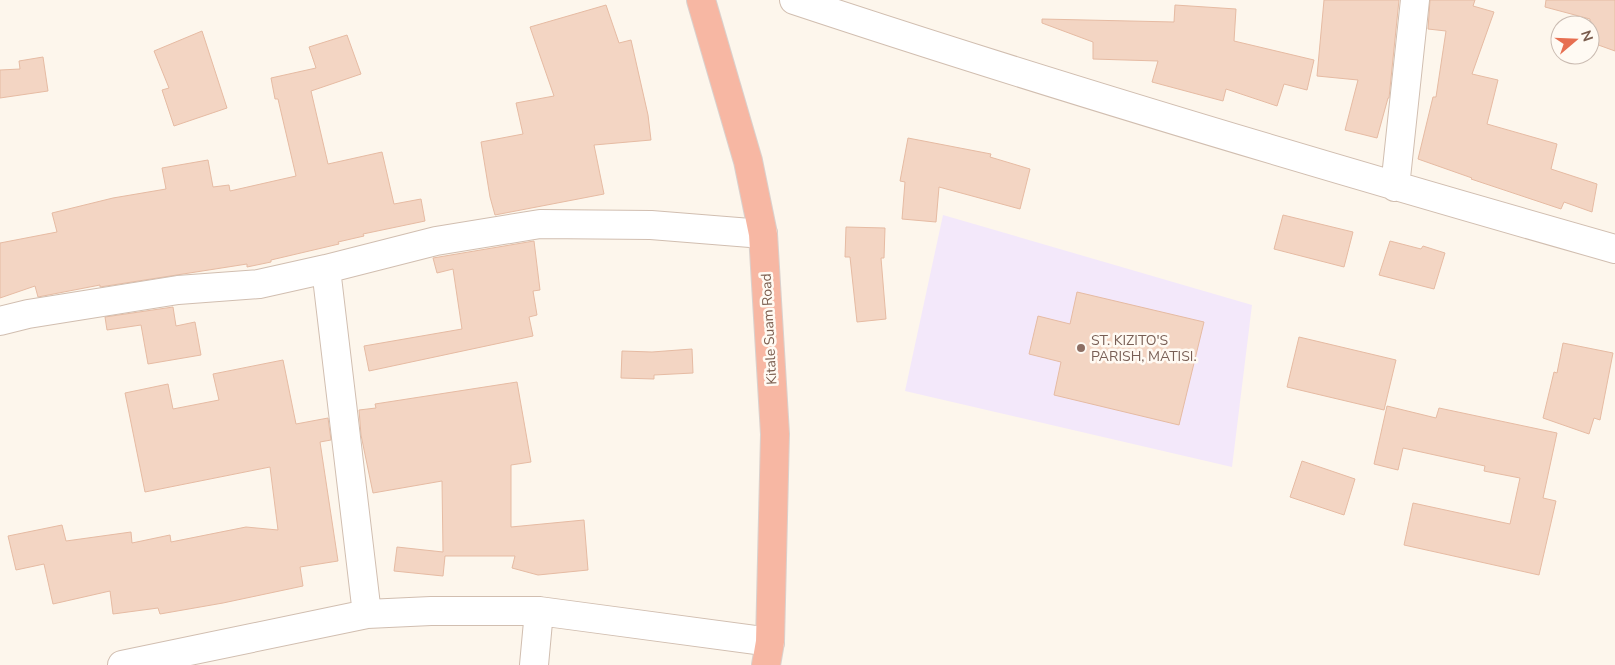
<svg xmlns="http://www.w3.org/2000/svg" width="1615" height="665" viewBox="0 0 1615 665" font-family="'Nunito Sans',sans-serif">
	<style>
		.education { fill: #f3e8fa }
		.building { fill: #f3d5c3; stroke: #e6bba3 }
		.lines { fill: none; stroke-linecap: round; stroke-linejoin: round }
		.street-casing { stroke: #d1beb0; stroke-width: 30 }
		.highway-casing { stroke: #dad1cd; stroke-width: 30 }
		.street { stroke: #fff; stroke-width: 28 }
		.highway { stroke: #f7b7a3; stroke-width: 28 }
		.education-dot { fill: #8d6e63; stroke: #fffaf3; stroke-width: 2 }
		.labels { text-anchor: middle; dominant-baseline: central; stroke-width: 5; stroke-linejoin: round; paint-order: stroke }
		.street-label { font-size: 14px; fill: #7a5c4d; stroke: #fffaf3 }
		.education-label { font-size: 14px; fill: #785e54; stroke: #fffaf3; text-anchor: start }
	</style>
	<rect width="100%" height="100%" fill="#fdf6ec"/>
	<!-- education -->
	<path class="education" d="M943 215 1252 305 1232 467 905 391Z"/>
	<!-- building -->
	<path class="building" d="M1324 0H1399L1389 98H1388L1377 138 1345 130 1358 80 1317 76Z
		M1430 0H1475L1473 6 1494 12 1472 74 1498 80 1487 124 1557 144 1551 169 1597 184 1592 212 1564 202 1561 209 1471 179 1472 178 1418 159 1433 97H1436L1446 31 1428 29Z
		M1546 0H1615V51L1590 42V19L1545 7Z
		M606 5 619 43 631 40 648 115 651 140 594 145 604 194 495 215 490 197 481 142 523 134 516 103 554 96 530 27Z
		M1175 5 1236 9 1234 41 1314 60 1307 90 1284 84 1277 106 1226 89 1223 101 1152 82 1158 61 1093 59V42L1042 23V19L1174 22Z
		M202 31 227 108 174 126 162 90 169 88 154 51Z
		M347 35 361 74 311 91 328 164 382 152 394 204 421 199 425 221 363 234 364 236 338 242 339 244 271 260V262L247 267V264L100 287V285L38 297 35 286 0 298V243L57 232 52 213 113 198 166 189 162 168 208 160 213 187 229 185 230 191 296 176 278 99H275L271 78 316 68 309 47Z
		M43 57 48 91 0 98V70L20 69 19 61Z
		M908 138 991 154 990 157 1030 169 1020 209 939 187 936 222 902 219 905 182 900 181Z
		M1283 215 1353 232 1344 267 1274 249Z
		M846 227 885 228 884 258H881L886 319 857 322 850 257H845Z
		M534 241 540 290 533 291 537 315 529 317 533 336 369 371 364 346 462 329 453 269 437 273 433 258Z
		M1390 241 1421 249 1423 246 1445 253 1434 289 1379 275Z
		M1077 292 1204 322 1179 425 1054 395 1061 362 1029 354 1038 316 1070 324Z
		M173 307 176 326 195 322 201 355 148 364 141 325 107 330 105 317Z
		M1299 337 1396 360 1384 410 1287 387Z
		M1563 343 1613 353 1600 420 1594 418 1589 434 1543 418 1554 372 1557 373Z
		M692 349 693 373 654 375V379L621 378 622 351 652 352Z
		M283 360 296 424 328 418 331 440 320 442 338 561 300 567 303 586 223 603 160 614 158 608 113 614 110 591 53 604 44 564 16 570 8 536 62 525 66 541 131 532 132 543 170 535 171 542 246 527 278 530 270 467 145 492 125 393 168 384 173 409 219 400 213 374Z
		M517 382 531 462 511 465V527L584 520 588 570 538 575 512 568 515 556H445L443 576 394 571 397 547 443 552 442 481 373 493 361 435 359 410 376 408 375 404Z
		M1387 406 1436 418 1439 408 1557 433 1543 498 1556 501 1539 575 1404 545 1413 503 1510 524 1520 478 1484 471 1485 466 1403 448 1398 470 1374 464Z
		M1302 461 1355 479 1344 515 1290 497Z"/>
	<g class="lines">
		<defs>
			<path id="street" d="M794 0C1065 90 1340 171 1615 249
				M1395 187 1415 0
				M0 321 28 314 178 290 259 284 326 269
				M367 614 326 269 436 241 540 224 651 225 763 234
				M122 665 367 614 431 611H539L770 642
				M534 665 539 611"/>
			<path id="highway" d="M701 0 748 161 763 234 775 434 770 642 766 665"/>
		</defs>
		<!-- street casing -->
		<use href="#street" class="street-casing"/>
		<!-- highway casing -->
		<use href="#highway" class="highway-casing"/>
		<!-- street -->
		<use href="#street" class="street"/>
		<!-- highway -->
		<use href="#highway" class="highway"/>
	</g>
	<!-- markers -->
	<circle class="education-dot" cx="1081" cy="348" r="5"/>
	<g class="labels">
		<!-- street labels -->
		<g class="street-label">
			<text transform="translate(769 329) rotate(-93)">Kitale Suam Road</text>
		</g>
		<!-- education labels -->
		<g class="education-label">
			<text x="1091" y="340">ST. KIZITO'S<tspan x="1091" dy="16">PARISH, MATISI.</tspan></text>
		</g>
	</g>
	<!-- north arrow -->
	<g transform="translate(1575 40) rotate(71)"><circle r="24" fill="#fffaf3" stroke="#cabbb1"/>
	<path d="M0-4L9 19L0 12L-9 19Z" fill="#e76f51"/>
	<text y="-8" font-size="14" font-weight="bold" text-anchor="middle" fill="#7a5c4d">N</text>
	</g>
</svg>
